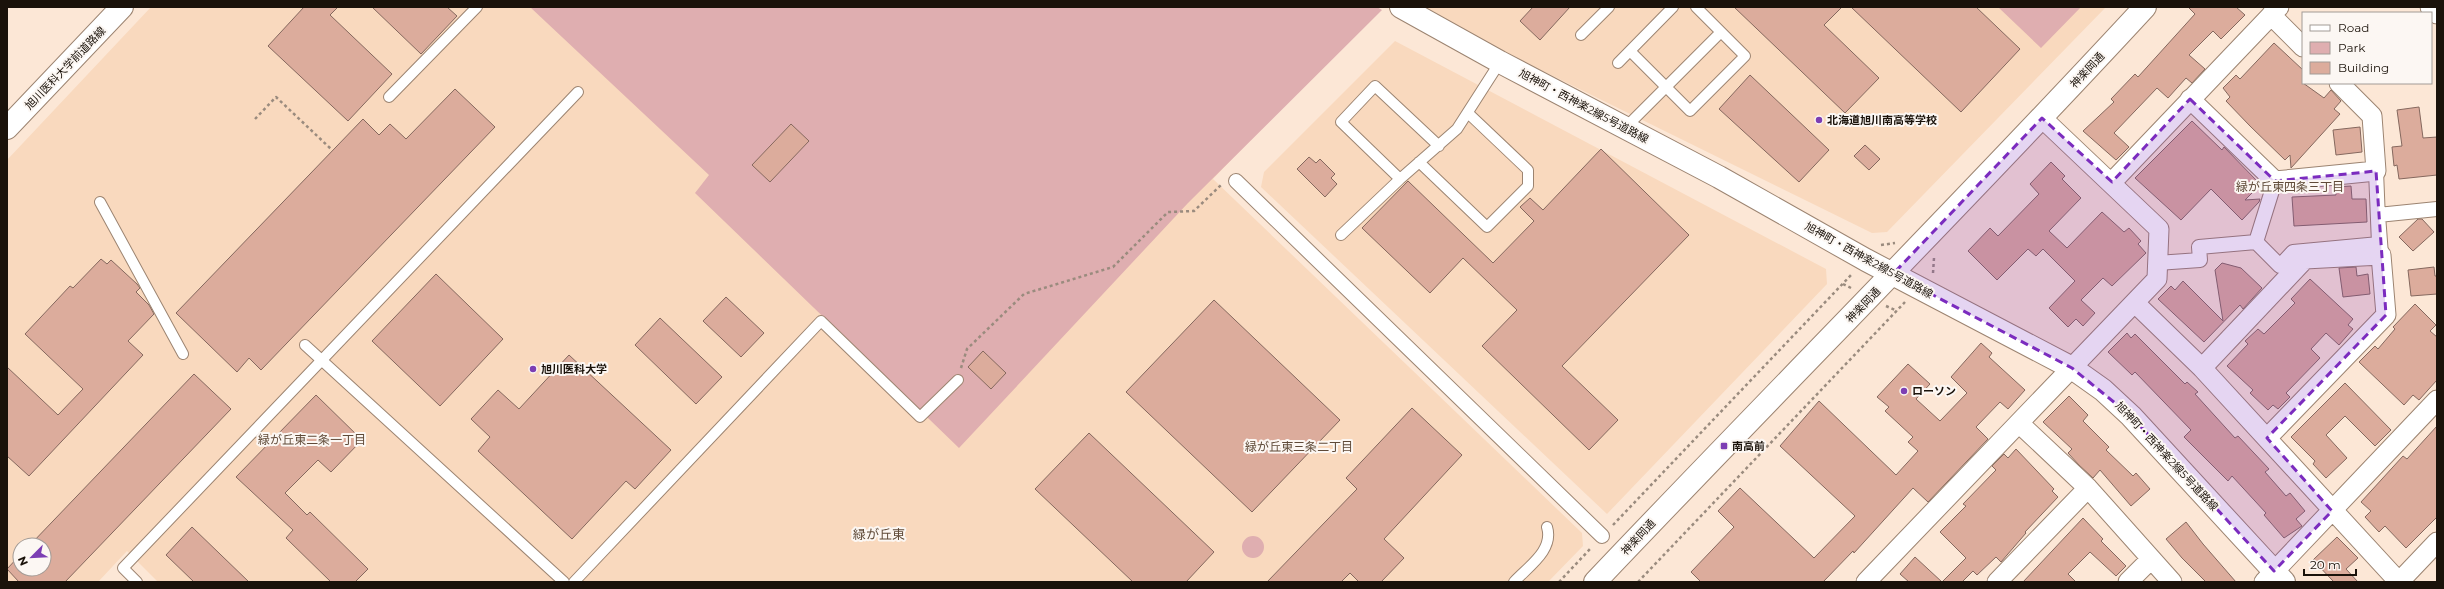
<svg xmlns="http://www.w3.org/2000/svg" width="2444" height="589" viewBox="0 0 2444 589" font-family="Montserrat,'Noto Sans JP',sans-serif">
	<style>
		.built { fill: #f9d9be; fill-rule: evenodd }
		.green { fill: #dfaeb0 }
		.building { fill: #dcac9c; stroke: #85685e }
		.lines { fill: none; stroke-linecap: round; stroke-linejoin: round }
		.service-casing { stroke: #9c8471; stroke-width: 12 }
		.pedestrian-casing { stroke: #9c8471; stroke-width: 16 }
		.minor-casing { stroke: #9c8471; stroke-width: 21 }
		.tertiary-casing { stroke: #9c8471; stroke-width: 24 }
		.path { stroke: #9a8b7e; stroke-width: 2.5; stroke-dasharray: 3 3; stroke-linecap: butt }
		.service { stroke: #fff; stroke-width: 10 }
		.pedestrian { stroke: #fff; stroke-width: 14 }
		.minor { stroke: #fff; stroke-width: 19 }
		.tertiary { stroke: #fff; stroke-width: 22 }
		.marked { fill: #7b2cbf; fill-opacity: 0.2; stroke: #7b2cbf; stroke-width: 3; stroke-dasharray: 8 5; stroke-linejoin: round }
		.poi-dot { fill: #7c3eb3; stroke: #fcf7f3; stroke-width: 1.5 }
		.labels { text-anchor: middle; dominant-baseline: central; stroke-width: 4; stroke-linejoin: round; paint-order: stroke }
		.street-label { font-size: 11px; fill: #1a120a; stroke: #fcf7f3 }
		.poi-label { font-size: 11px; font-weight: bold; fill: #1a120a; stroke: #fcf7f3; text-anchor: start }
		.neighbourhood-label { font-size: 12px; fill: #5f4a38; stroke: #fcf7f3 }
		.quarter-label { font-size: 13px; fill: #5f4a38; stroke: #fcf7f3 }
	</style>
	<rect width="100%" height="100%" fill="#fce7d6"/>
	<!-- built -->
	<path class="built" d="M151 7H1377L1213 179 1582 533 1583 546 1548 582H158L127 551 98 582H7V160ZM20 545H44V569H20Z
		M1413 7H2106L1887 232 1872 233Z
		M1395 41 1826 269 1827 284 1607 514 1261 187 1264 172Z"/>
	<!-- green -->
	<path class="green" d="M530 7H1377L1382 10 1188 203 959 448 695 193 709 175Z
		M1998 7H2081L2041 48Z
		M1242 547a11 11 0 1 1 22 0a11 11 0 1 1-22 0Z"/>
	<!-- building -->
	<path class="building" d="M304 7H338L330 15 392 74 348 121 268 46Z
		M372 7H447L457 16 421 54Z
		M1533 7H1570L1540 40 1520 21Z
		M1734 7H1842L1824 25 1879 78 1845 113Z
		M1851 7H1976L2020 49 1961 112Z
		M2188 7H2236L2245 15 2221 39 2213 31 2189 55 2205 69 2192 83 2186 78 2168 98 2157 88 2114 133 2129 147 2116 160 2083 131 2114 102 2111 99 2135 74 2138 77 2195 14Z
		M2274 43 2303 70V83L2324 98 2331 90 2341 101 2334 109 2340 114 2291 168 2290 155 2285 160 2250 126 2226 101 2230 97 2223 88 2236 75 2240 79Z
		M1750 75 1829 150 1799 182 1719 109Z
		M455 89 495 127 261 370 249 358 237 372 176 313 363 119 379 135 390 124 406 139Z
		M2419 107 2423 138 2437 137V175L2399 179 2397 165 2394 166 2392 147 2402 146 2397 110Z
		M2192 121 2222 150 2224 147 2258 182V187L2245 200 2260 199 2259 202 2242 220 2211 189 2181 220 2135 178Z
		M791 124 809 141 770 182 752 165Z
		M2360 127 2362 152 2336 155 2333 130Z
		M1865 145 1880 159 1869 170 1854 156Z
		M1601 149 1689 235 1562 366 1618 420 1589 450 1482 346 1517 310 1463 258 1430 293 1362 228 1408 181 1493 263 1534 221 1520 207 1530 198 1543 210Z
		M1309 157 1316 163 1320 159 1335 174 1331 178 1337 184 1325 197 1297 169Z
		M2051 162 2065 176 2062 179 2081 198 2049 231 2067 248 2102 212 2124 232 2129 228 2141 241 2138 244 2146 253 2112 286 2103 278 2081 300 2095 313 2083 326 2076 319 2068 327 2049 308 2075 281 2043 249 2036 256 2028 249 1997 280 1968 251 1990 228 1998 236 2039 194 2030 184Z
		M2351 186 2352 199H2366L2367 222 2294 226 2292 197 2336 195 2335 187Z
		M2418 219H2422L2434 232 2413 251 2399 237Z
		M101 259 107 264 111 260 137 284 140 288 136 292 149 305 154 314 128 341 143 355 29 476 7 456V367L58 415 83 389 25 334 70 286 73 288Z
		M2222 263 2241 268 2262 288 2243 309 2240 305 2204 342 2158 299 2171 286 2175 290 2183 281 2223 321 2215 270Z
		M2356 267 2357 276 2368 274 2370 294 2343 297 2339 268Z
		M2434 267 2435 276H2437V294L2411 296 2408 270Z
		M436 274 503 339 440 406 372 341Z
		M2310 279 2353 319 2348 325 2353 329 2339 345 2326 333 2311 349 2320 358 2286 393 2290 397 2278 409 2273 405 2268 410 2250 393 2253 390 2227 366 2248 344 2245 341 2258 329 2264 334 2295 303 2291 299Z
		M726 297 764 333 741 357 703 321Z
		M1214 300 1340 420 1252 512 1126 392Z
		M2415 304 2436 325 2430 331 2437 337V380L2419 400 2413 395 2404 405 2359 362 2375 346 2378 349 2395 329 2393 327Z
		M660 318 722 377 696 404 635 345Z
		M2127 333 2131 338 2135 334 2185 384 2187 382 2198 392 2195 394 2235 438 2238 436 2269 469 2265 472 2286 496 2290 493 2305 511 2296 519 2302 526 2284 538 2264 515 2266 513 2232 476 2228 481 2184 437 2191 430 2135 372 2132 375 2108 352Z
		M1981 343 1992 353 1989 357 2025 390 2008 409 2000 402 1976 427 1988 439 1928 502 1913 488 1854 553 1853 551 1823 582H1701L1691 572 1734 527 1718 511 1740 488 1814 558 1855 516 1780 446 1819 401 1896 475 1918 451 1908 442 1913 437 1885 411 1889 407 1877 397 1908 364 1930 384 1916 399 1940 421 1967 393 1951 377Z
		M983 351 1006 373 991 389 968 367Z
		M569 355 671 450 635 489 626 481 572 539 478 451 490 437 471 419 498 390 519 409Z
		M194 374 231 409 65 582H19L7 569 20 555V569H44V545H30Z
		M2345 383 2391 430 2375 446 2345 416 2326 435 2347 458 2326 478 2313 464 2315 461 2291 437Z
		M316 395 362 440 331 472 318 460 285 493 307 515 310 512 368 569 355 582H331L286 538 293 530 236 477Z
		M2069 396 2088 415 2083 421 2109 447 2106 450 2133 476 2136 473 2150 489 2131 506 2100 470 2093 478 2079 465 2068 453 2072 449 2043 422Z
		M1412 408 1462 455 1384 539 1404 558 1381 582H1359L1350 573 1341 582H1267L1357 489 1346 478Z
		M2437 426V517L2406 548 2385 526 2379 532 2365 517 2371 511 2361 502 2403 456 2407 459Z
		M1089 433 1214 552 1186 582H1133L1035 489Z
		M2016 449 2054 489 2052 491 2058 497 2025 532 2026 533 2001 562 1996 557 1977 575 1973 571 1962 582H1942L1966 558 1940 532 1966 506 1963 504 1996 470 1992 466 2004 454 2008 458Z
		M2083 518 2103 539 2101 541 2126 566 2116 576 2090 552 2068 574 2076 582H2023Z
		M2186 522 2203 544 2236 582H2206L2182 558 2166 539Z
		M192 527 249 582H194L166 555Z
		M2337 537 2358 558 2346 569 2358 582H2334L2313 560Z
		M1915 557 1942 582H1909L1900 574Z"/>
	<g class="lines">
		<defs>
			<path id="service" d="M1581 35 1609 7
				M1630 51 1690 111 1745 56 1721 32
				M1618 63 1673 7
				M389 97 477 7
				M1625 128 1721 32 1696 7
				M1419 162 1487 227 1528 186V170L1468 113
				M1400 179 1341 122 1375 86 1439 146
				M100 202 183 354
				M1341 235 1400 179 1457 129 1500 62
				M305 345 564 582
				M137 582 123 568 578 92
				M574 582 821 321 920 417 958 380
				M1514 582C1529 566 1554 550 1547 527"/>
			<path id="pedestrian" d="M2376 171 2379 244 2381 255 2378 215 2437 209
				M1236 181 1602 536
				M2256 242 2275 181
				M2157 263 2200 260 2199 247 2256 242 2280 266 2293 252 2379 244"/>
			<path id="minor" d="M2430 7 2437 14
				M2271 15 2303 47
				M2190 99 2275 181 2376 171 2372 116 2339 83
				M2112 182 2279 7
				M2135 303 2202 368 2399 582 2437 542
				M2202 368 2305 259 2381 255 2386 315 2267 438
				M2020 424 2088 488 2172 582
				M1866 582 2157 279 2159 229 2042 118
				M1997 582 2088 488
				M2128 582 2151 559
				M2264 582 2437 400"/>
			<path id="tertiary" d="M1401 7 1500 62 1719 177 1866 260 2072 368 2103 390 2131 416 2284 582
				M7 128 122 7
				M1595 582C1778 389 1965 202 2145 7"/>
		</defs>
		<!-- service casing -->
		<use href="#service" class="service-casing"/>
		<!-- pedestrian casing -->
		<use href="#pedestrian" class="pedestrian-casing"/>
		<!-- minor casing -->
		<use href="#minor" class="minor-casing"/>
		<!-- tertiary casing -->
		<use href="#tertiary" class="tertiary-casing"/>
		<!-- path -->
		<path class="path" d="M255 119 276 97 331 149
			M1881 245 1895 243
			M1933 273 1934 258
			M1843 284 1851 288
			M1886 306 1897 311
			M961 368 967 349 1024 294 1113 267 1168 212 1194 211 1221 185
			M1613 525 1852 274
			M1559 582 1591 548
			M1638 582 1905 302"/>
		<!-- service -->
		<use href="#service" class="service"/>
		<!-- pedestrian -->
		<use href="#pedestrian" class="pedestrian"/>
		<!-- minor -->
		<use href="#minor" class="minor"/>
		<!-- tertiary -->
		<use href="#tertiary" class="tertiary"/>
	</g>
	<!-- marked area -->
	<path class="marked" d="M2190 99 2275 181 2376 171 2386 315 2267 438 2332 511 2274 571 2131 416 2072 368 1893 274 2042 118 2112 182Z"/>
	<!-- markers -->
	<g class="poi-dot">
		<circle cx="1819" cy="120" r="4"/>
		<circle cx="533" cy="369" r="4"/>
		<circle cx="1904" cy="391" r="4"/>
		<rect x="1720" y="442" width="8" height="8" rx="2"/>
	</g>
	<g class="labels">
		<!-- street labels -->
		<g class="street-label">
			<text transform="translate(65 68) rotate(-46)">旭川医科大学前道路線</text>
			<text transform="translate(2087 70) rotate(-47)">神楽岡通</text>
			<text transform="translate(1584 106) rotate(28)">旭神町・西神楽2線5号道路線</text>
			<text transform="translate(1869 260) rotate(29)">旭神町・西神楽2線5号道路線</text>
			<text transform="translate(1863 305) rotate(-46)">神楽岡通</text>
			<text transform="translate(2167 456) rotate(47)">旭神町・西神楽2線5号道路線</text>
			<text transform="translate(1638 537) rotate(-47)">神楽岡通</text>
		</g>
		<!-- poi labels -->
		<g class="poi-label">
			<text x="1827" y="120">北海道旭川南高等学校</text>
			<text x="541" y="369">旭川医科大学</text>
			<text x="1912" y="391">ローソン</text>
			<text x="1732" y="446">南高前</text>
		</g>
		<!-- neighbourhood labels -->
		<g class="neighbourhood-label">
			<text x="2290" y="186">緑が丘東四条三丁目</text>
			<text x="312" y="439">緑が丘東二条一丁目</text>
			<text x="1299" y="446">緑が丘東三条二丁目</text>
		</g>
		<!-- quarter labels -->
		<g class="quarter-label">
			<text x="879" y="534">緑が丘東</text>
		</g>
	</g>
	<!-- border -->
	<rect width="2444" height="589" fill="none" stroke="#1a120a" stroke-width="16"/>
	<!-- legend -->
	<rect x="2302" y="12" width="130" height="72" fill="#fcf7f3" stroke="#a29b96"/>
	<rect x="2310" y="25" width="20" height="6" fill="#ffffff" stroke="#a29b96"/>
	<text x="2338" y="32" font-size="12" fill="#1a120a">Road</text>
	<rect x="2310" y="42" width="20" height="12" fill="#dfaeb0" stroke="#a29b96"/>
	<text x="2338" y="52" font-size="12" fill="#1a120a">Park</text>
	<rect x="2310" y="62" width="20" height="12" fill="#dcac9c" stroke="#a29b96"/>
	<text x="2338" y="72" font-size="12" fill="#1a120a">Building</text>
	<!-- north arrow -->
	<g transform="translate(32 557) rotate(246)"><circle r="19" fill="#fcf7f3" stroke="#a29b96"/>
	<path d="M0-3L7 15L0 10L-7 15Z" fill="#7c3eb3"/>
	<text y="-6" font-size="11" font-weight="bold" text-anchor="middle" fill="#1a120a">N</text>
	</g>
	<!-- scale -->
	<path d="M2304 569v6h52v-6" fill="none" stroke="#1a120a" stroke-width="2"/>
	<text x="2310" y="569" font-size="12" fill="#1a120a" stroke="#fcf7f3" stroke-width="3" paint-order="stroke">20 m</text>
</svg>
